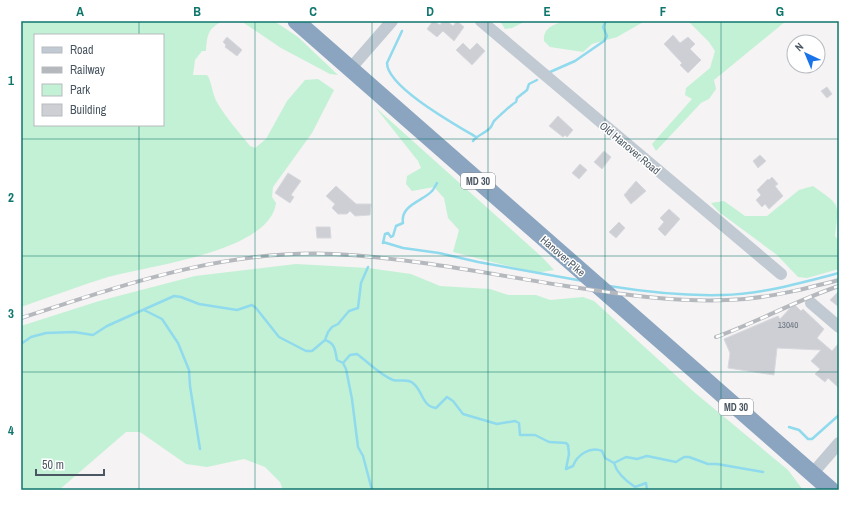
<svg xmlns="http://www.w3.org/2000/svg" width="860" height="511" viewBox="0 0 860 511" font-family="'Archivo Narrow',sans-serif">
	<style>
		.green { fill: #c3f1d5; fill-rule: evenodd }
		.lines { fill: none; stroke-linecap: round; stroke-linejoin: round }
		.stream { stroke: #90daee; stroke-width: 2.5 }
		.building { fill: #cdcfd5; stroke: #d7d9de }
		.minor { stroke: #c1cad2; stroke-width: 12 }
		.highway { stroke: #8ba5c1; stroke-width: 17 }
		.rail-casing { stroke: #b5b8bd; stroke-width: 4 }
		.rail { stroke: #fff; stroke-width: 2.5; stroke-dasharray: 8; stroke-linecap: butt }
		.grid { fill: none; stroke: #0f766e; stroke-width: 1; stroke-opacity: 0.55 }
		.labels { text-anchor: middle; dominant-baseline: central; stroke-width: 3; stroke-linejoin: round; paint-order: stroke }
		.number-label { font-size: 9px; fill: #6b747e }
		.shield { fill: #fff; stroke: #808990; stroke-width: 1 }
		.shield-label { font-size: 10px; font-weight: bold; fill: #4a5661 }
		.street-label { font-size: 11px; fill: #4a5661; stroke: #fff }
		.neatline { fill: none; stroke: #0f766e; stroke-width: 1.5 }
		.grid-label { font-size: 13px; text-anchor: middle; font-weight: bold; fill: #0f766e }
	</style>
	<rect width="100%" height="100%" fill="#f5f3f3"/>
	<!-- green -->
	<path class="green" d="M21 21H223C208 28 207 35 206 51H202L195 60 193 75H207C212 81 212 95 218 104 227 119 239 132 250 146L255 148 266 139 287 101 305 80 318 79 334 90 312 133 273 187 272 197 276 203C270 252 147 266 108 277 79 286 50 297 21 307ZM35 35H163V125H35Z
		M234 21H274L298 37 338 75 330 74 281 48 244 23Z
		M500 21H526L512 28 505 29Z
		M566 21H645L617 37 592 44 583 52 550 47 544 41C543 27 555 24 566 21Z
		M688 21H786L714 80 716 89 709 99 701 103 656 151 652 144 692 99 685 95 686 88 710 68 715 51 709 42Z
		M376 108 543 258 554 270 536 273 453 252 459 230 448 218 444 198 434 187 412 191 406 184 407 176 421 168 418 161Z
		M813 186C841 206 839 202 835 236L839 241V269L807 278 798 277 777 255 719 212 711 203 724 201 745 216H767L799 190Z
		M296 264 368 268 411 274 440 286 490 289 508 295H536L550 300 583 297 594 301 694 392 788 470 803 490H283L280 482 265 467 244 459 207 467 186 464 140 432H126L59 490H21V326L99 301 195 276Z"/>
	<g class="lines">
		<!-- stream -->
		<path class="stream" d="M402 31 387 63C387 87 456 125 476 137
			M550 72 575 61 604 41 607 36 603 27 606 21
			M473 141C477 135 484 134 489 129 492 127 492 124 494 121 497 118 512 104 516 102L517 98 527 90 529 84 537 80
			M383 242 403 248 439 253 478 262 583 281
			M383 243 385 234 388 233 391 237 393 236 396 226 403 223C400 205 423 201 432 191 434 189 435 186 437 183
			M609 286C646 292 684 296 722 295 762 294 801 283 839 273
			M144 310 162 319 178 343 189 370 190 386 200 449
			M325 340 328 332 332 327 338 324 349 311 358 308 361 283 368 267
			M325 340C335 343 335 350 337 360L343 363
			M21 344 31 337 46 333 74 332 93 335 107 326 174 296 181 297 199 304 237 310 252 305 256 308 279 337 306 351H312L325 340
			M343 363 350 355 357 354C368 362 380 375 393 380 400 382 408 378 414 384 423 392 422 406 436 408L447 397 453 401 463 414 497 424 515 421 519 423 520 435H535L549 442 566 443 568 445 569 454 566 469 573 466C577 455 590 446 602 451L605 458 614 463C617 474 626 481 635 487L646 483 647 490
			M343 363 346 369 352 399 358 447 363 456 372 490
			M789 427 799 430 808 439H812L839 415
			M614 463 626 457 637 459 647 456 676 462 684 457H689L708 464H717L763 472"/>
	</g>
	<!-- building -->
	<path class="building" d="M433 21 440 25 443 21H447L453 26 457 21 464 27 454 41 443 31 437 37 427 29Z
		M673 35 680 43 688 37 695 44 690 49 701 60 688 73 680 65 682 63 664 44Z
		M227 37 242 50 237 56 225 47 226 45 223 42Z
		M463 43 470 50 477 43 485 51 472 65 456 50Z
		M827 87 832 94 827 98 821 91Z
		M558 116 573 130 567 137 565 135 563 137 549 126Z
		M604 151 611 157 602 169 594 162Z
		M760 155 766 161 758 168 753 161Z
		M580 164 587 170 579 179 572 173Z
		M288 173 301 181 291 195 294 197 290 203 275 193Z
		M772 177 778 184 775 186 783 196 769 209 765 204 762 207 756 200 761 195 757 190 768 179 769 180Z
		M636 181 646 191 631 204 624 195Z
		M336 186 356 204H371L370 215 355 216 350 211 347 214H338L332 208 335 204 326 196Z
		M669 209 680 219 665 236 658 229 664 222 660 218Z
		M619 222 625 228 616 238 609 232Z
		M316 227H330L331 238H317Z
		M839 291V307L830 300Z
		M794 304 801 311 803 309 824 329 817 338 832 351 839 343V388L828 378 825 382 815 374 820 369 811 361 821 350 777 348 774 375 728 368 730 353 724 339 778 316 780 319Z"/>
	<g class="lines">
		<!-- minor -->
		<path class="minor" d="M481 21 781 274
			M350 69 392 21
			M811 303 839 327
			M812 474 839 443"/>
		<!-- highway -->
		<path class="highway" d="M296 21 831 490"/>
		<defs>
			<path id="rail" d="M21 318C123 285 225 249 334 254 412 258 489 274 566 286 625 295 685 304 745 299 777 296 808 288 839 280
				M716 337C758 322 797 300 839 286"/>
		</defs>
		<!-- rail casing -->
		<use href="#rail" class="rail-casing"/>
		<!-- rail -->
		<use href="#rail" class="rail"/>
	</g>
	<!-- grid -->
	<path class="grid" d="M139 21V35M255 21V490M372 21V490M488 21V490M605 21V490M721 21V490M139 125V490M21 139H839M21 256H839M21 372H839"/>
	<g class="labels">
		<!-- number labels -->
		<g class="number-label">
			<text x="788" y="325">13040</text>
		</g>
		<!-- shield labels -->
		<g class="shield">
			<rect x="461" y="173" width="34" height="16" rx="3"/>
			<rect x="719" y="399" width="34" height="16" rx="3"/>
		</g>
		<g class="shield-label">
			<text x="478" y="181">MD 30</text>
			<text x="736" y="407">MD 30</text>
		</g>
		<!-- street labels -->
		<g class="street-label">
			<text transform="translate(630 148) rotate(40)">Old Hanover Road</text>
			<text transform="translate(563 256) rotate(41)">Hanover Pike</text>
		</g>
	</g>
	<!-- border -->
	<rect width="860" height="511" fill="none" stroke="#ffffff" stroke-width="44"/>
	<!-- legend -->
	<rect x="34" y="34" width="130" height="92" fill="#ffffff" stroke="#b7bbc0"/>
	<rect x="42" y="47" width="20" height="6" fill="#c1cad2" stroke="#b7bbc0"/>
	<text x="70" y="54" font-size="12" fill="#4a5661">Road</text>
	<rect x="42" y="67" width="20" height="6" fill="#b5b8bd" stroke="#b7bbc0"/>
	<text x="70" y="74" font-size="12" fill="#4a5661">Railway</text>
	<rect x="42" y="84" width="20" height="12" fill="#c3f1d5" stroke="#b7bbc0"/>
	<text x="70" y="94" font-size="12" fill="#4a5661">Park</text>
	<rect x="42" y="104" width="20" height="12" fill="#cdcfd5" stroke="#b7bbc0"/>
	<text x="70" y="114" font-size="12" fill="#4a5661">Building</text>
	<!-- north arrow -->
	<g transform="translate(806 54) rotate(316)"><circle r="19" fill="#ffffff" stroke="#b7bbc0"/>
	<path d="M0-3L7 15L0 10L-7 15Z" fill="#1a73e8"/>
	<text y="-6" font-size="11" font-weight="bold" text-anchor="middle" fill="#4a5661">N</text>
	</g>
	<!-- scale -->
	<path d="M36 469v6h68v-6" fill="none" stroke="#4a5661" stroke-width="2"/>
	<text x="42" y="469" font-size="12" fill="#4a5661" stroke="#ffffff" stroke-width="3" paint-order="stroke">50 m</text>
	<rect x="22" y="22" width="816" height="467" class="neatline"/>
	<g class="grid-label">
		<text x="80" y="16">A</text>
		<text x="197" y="16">B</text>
		<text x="313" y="16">C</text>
		<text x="430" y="16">D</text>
		<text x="547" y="16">E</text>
		<text x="663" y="16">F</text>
		<text x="780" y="16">G</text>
		<text x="11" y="85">1</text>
		<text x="11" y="202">2</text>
		<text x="11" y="318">3</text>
		<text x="11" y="435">4</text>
	</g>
</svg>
